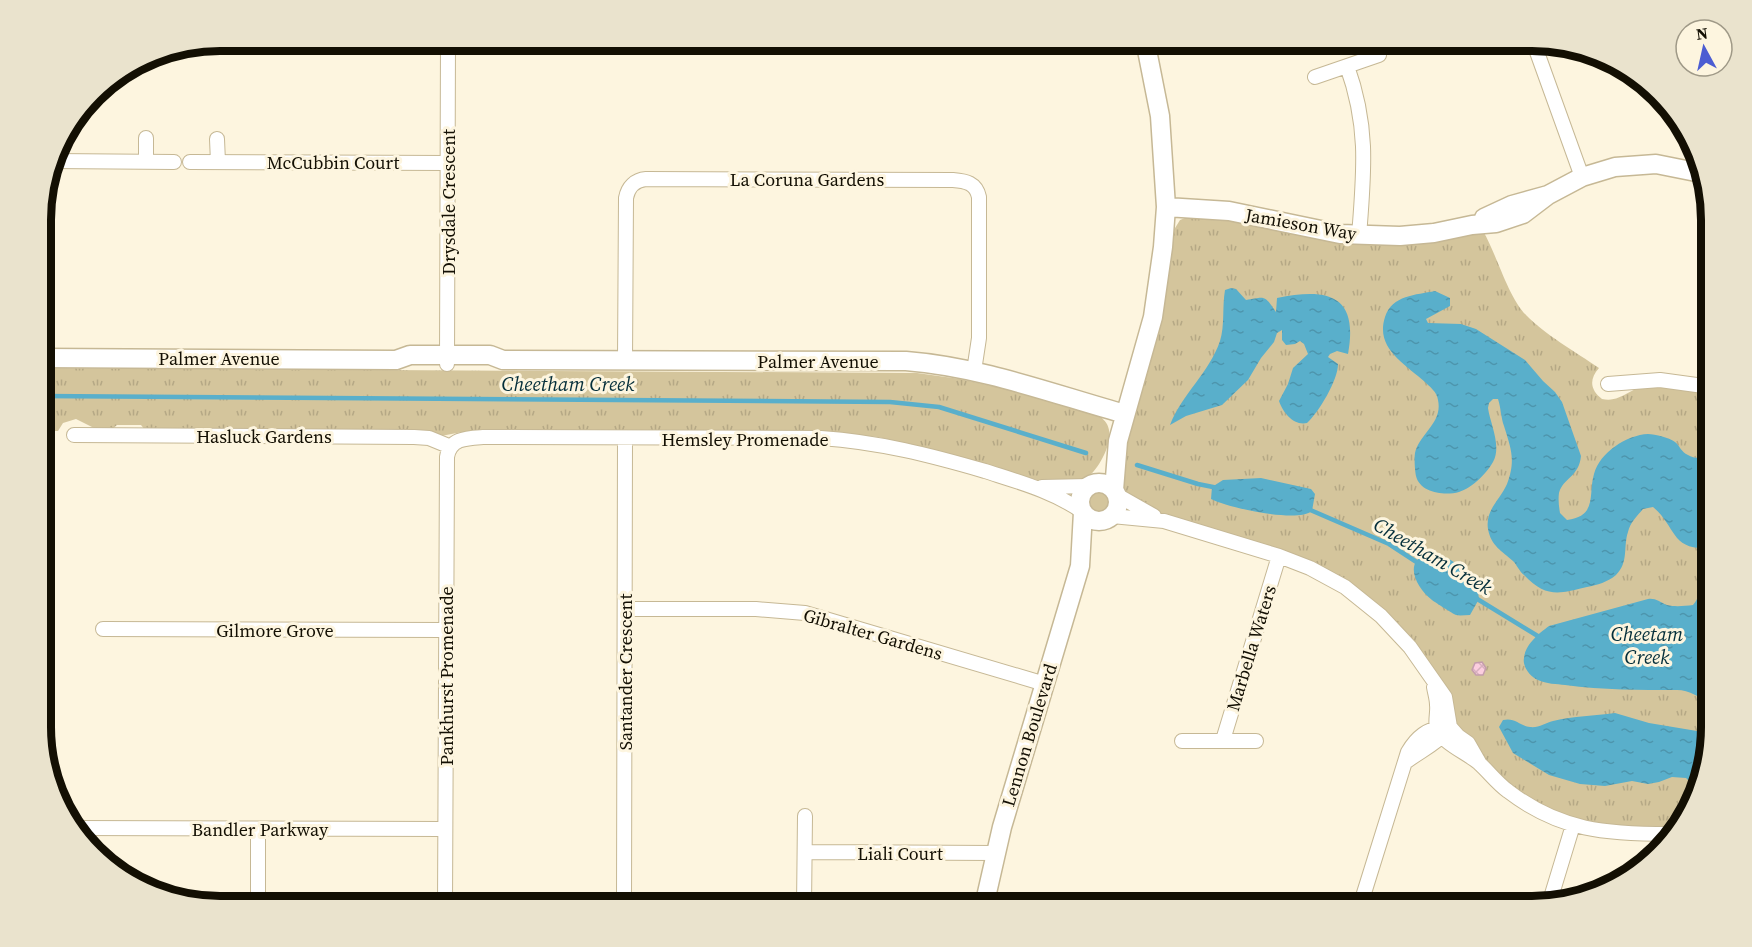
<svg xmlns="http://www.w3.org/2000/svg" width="1752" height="947" viewBox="0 0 1752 947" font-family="'Source Serif 4',serif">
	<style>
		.park { fill: url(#park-tufts) }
		.garden { fill: #d4c59c }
		.water { fill: url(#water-ripples) }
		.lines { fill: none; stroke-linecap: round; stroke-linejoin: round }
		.stream { stroke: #59afcb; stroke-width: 4.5 }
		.building { fill: url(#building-cross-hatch); stroke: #c49dac; stroke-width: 1.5 }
		.minor-casing { stroke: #c6b895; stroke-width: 16 }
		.tertiary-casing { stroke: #c6b895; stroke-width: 21 }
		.minor { stroke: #fff; stroke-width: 14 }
		.tertiary { stroke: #fff; stroke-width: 18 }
		.labels { text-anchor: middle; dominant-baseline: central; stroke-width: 6; stroke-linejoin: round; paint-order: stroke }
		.street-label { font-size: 18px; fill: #130f03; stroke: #fdf5df }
		.water-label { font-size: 20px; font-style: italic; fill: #042e3a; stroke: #fdf5df }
		.rim { fill: none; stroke: #130f03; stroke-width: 8 }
	</style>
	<defs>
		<pattern id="park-tufts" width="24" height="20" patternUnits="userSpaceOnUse" patternTransform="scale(1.5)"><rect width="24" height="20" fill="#d4c59c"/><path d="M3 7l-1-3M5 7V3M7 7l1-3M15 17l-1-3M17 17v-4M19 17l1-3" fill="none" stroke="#b5a885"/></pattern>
		<pattern id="water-ripples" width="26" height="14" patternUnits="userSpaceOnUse" patternTransform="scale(1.5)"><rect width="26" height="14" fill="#59afcb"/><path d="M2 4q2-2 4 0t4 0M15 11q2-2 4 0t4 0" fill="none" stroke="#4d95ad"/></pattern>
		<pattern id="building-cross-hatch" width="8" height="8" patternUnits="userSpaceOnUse" patternTransform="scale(1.5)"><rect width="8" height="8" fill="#fccedf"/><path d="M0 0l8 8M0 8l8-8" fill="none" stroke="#d7b0be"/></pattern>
	</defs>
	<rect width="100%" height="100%" fill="#fdf5df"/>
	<!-- park -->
	<path class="park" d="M1190 216 1227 219 1312 237 1360 244 1400 245 1483 231C1497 255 1508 297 1526 315 1544 334 1576 352 1599 368 1589 379 1590 390 1602 399 1622 403 1629 387 1650 385 1669 384 1691 390 1711 392V727L1693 807 1674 828H1620L1586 823 1542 807 1502 780 1457 730 1452 704 1361 591 1155 512 1126 494 1120 483 1126 445 1160 320 1172 233 1180 220Z
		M41 368 917 373 960 379 997 387 1045 399 1101 417C1105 421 1108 424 1109 430 1112 446 1097 472 1084 480L1044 482 905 443 878 437 820 432H462L441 436 145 430 141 425H117L111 430 96 429 76 419 63 423 58 431H41Z"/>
	<!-- garden -->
	<path class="garden" d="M1089 502a10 10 0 1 1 20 0a10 10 0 1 1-20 0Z"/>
	<!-- water -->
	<path class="water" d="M1231 288 1236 289 1246 300C1265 297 1264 294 1276 312L1277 298C1327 288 1359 294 1348 354L1337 351 1330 354 1328 357 1338 364C1338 380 1319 412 1307 423 1294 426 1283 413 1279 401L1288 384 1293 368 1308 354 1304 344 1300 341 1295 344 1286 345 1282 340V330L1277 333 1274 342 1261 358 1248 380 1222 405 1186 416 1170 425C1182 394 1209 373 1220 341 1225 325 1222 307 1225 290Z
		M1435 291 1450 298V306L1426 319 1428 323 1461 324 1476 329 1525 360 1543 381 1555 392 1562 402 1581 456C1579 477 1563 478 1559 493 1558 500 1559 507 1560 513L1567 520C1598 516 1588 494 1594 474 1600 452 1627 435 1648 434 1655 434 1670 438 1675 442 1680 446 1681 452 1688 455 1694 459 1704 458 1711 460V548C1670 551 1677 527 1653 507L1643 509C1637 516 1630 523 1628 532 1623 547 1629 562 1616 575 1608 582 1597 585 1587 587 1559 594 1546 598 1524 575 1519 571 1517 565 1513 561 1502 551 1491 546 1488 529 1485 510 1500 500 1507 484 1516 460 1511 449 1504 426 1501 418 1501 408 1498 399H1493L1489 403 1488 408C1490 423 1502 446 1493 462 1487 473 1472 488 1459 492 1445 496 1420 493 1416 476 1415 471 1414 459 1415 453 1419 434 1443 423 1438 400 1437 392 1430 387 1425 382 1404 363 1375 348 1385 317 1392 295 1416 295 1435 291Z
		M1261 478 1311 489 1315 494 1312 511C1298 523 1228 508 1211 499L1212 487 1223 480Z
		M1429 554C1451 554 1478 576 1479 599L1470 615C1465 615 1460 616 1456 615 1452 613 1436 603 1432 600 1416 588 1402 560 1429 554Z
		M1711 584V703C1701 698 1689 690 1677 690 1640 690 1603 690 1565 685 1557 684 1546 684 1538 680 1531 677 1522 667 1524 658 1525 645 1538 634 1549 626L1648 599C1656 598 1659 602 1667 605 1675 607 1684 606 1693 605 1699 598 1702 586 1711 584Z
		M1615 713 1649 723 1709 733 1697 789 1686 778 1672 777 1659 782 1648 784 1632 781 1605 786 1580 784 1549 775 1513 753 1499 727 1503 720C1515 717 1520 726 1530 727 1539 728 1545 723 1553 721 1574 716 1594 716 1615 713Z"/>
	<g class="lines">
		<!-- stream -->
		<path class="stream" d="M41 396 890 402 939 407 1086 453
			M1137 465 1198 484 1218 488
			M1308 509 1389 544 1418 563
			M1474 597 1541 638"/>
	</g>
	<!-- building -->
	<path class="building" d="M1482 662 1486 668 1483 675H1476L1472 670 1475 663Z"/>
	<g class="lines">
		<defs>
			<path id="minor" d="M1533 41 1582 177
				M1347 66C1369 127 1364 172 1359 236
				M1315 77 1379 55
				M146 138V162
				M217 139 218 162
				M53 161 174 162
				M190 162 448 163
				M625 360 626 198C628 187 635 180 646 179L953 180C966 181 976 183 979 197V338L974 371
				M447 364 448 40
				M1608 384 1660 380 1711 387
				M74 435 414 437 429 438 451 447
				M1042 487 1089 486
				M1117 495 1154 516
				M1112 516 1164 521 1279 556 1310 568 1345 587 1381 616 1410 647 1445 697 1450 727 1458 736 1468 743 1480 764
				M625 609H756L805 613 1045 684
				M103 629 447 630
				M1434 687C1435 693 1437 699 1437 705 1438 712 1435 721 1437 728 1442 743 1466 752 1479 763 1489 772 1497 783 1508 791 1560 831 1607 834 1669 834
				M1223 740 1279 556
				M1182 741H1256
				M1407 761C1420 751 1436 744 1447 731
				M74 828 445 829
				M805 852 995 853
				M1549 904 1573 825
				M985 905 998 906
				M258 906V829
				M445 906 447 457C450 438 467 438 483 437L821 438C879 442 930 455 985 471 1019 482 1053 491 1083 512
				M624 906 625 438
				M804 906 805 816
				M1360 906 1408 752C1417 737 1427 729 1444 727"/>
			<path id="tertiary" d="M1166 207 1229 211 1340 234 1400 236 1434 233 1472 225 1496 223 1523 214 1548 195
				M1484 218 1512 205 1548 195 1582 177 1615 167 1656 164 1701 173
				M41 358 396 360 410 355H490L503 360 906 361C982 367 1053 394 1125 414
				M1080 502a19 19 0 1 1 38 0a19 19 0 1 1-38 0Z
				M1114 490 1118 441 1153 317 1163 247 1166 207 1160 116 1145 40
				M984 906 1002 827 1080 566 1083 512"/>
		</defs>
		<!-- minor casing -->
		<use href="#minor" class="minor-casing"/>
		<!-- tertiary casing -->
		<use href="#tertiary" class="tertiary-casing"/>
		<!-- minor -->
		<use href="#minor" class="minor"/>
		<!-- tertiary -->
		<use href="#tertiary" class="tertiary"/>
	</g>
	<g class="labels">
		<!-- street labels -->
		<g class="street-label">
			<text x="333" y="162">McCubbin Court</text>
			<text x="807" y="179">La Coruna Gardens</text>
			<text transform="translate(448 202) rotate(-90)">Drysdale Crescent</text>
			<text transform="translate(1301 224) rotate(10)">Jamieson Way</text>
			<text x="219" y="358">Palmer Avenue</text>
			<text x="818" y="361">Palmer Avenue</text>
			<text x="264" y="436">Hasluck Gardens</text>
			<text x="745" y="439">Hemsley Promenade</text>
			<text x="275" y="630">Gilmore Grove</text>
			<text transform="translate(873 634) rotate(16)">Gibralter Gardens</text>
			<text transform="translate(1251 648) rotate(-73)">Marbella Waters</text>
			<text transform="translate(625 672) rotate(-90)">Santander Crescent</text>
			<text transform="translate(446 676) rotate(-90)">Pankhurst Promenade</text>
			<text transform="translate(1029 735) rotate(-73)">Lennon Boulevard</text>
			<text x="260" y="829">Bandler Parkway</text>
			<text x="900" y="853">Liali Court</text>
		</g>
		<!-- water labels -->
		<g class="water-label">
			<text x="568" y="384">Cheetham Creek</text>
			<text transform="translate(1433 556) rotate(30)">Cheetham Creek</text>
			<text x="1647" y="634">Cheetam<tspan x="1647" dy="23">Creek</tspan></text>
		</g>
	</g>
	<!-- crop -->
	<path d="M0 0H1752V947H0ZM220 51H1532A169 169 0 0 1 1701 220V727A169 169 0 0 1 1532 896H220A169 169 0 0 1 51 727V220A169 169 0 0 1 220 51Z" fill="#eae3cd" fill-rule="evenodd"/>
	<path class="rim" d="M220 51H1532A169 169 0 0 1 1701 220V727A169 169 0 0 1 1532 896H220A169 169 0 0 1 51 727V220A169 169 0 0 1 220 51Z"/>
	<!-- north arrow -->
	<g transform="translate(1704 48) rotate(352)"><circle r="28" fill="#fdf5df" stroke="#9f9987" stroke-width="1.5"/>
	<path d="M0-4.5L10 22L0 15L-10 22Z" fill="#4c5dd2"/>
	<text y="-9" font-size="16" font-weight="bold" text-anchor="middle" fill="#130f03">N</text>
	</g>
</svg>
